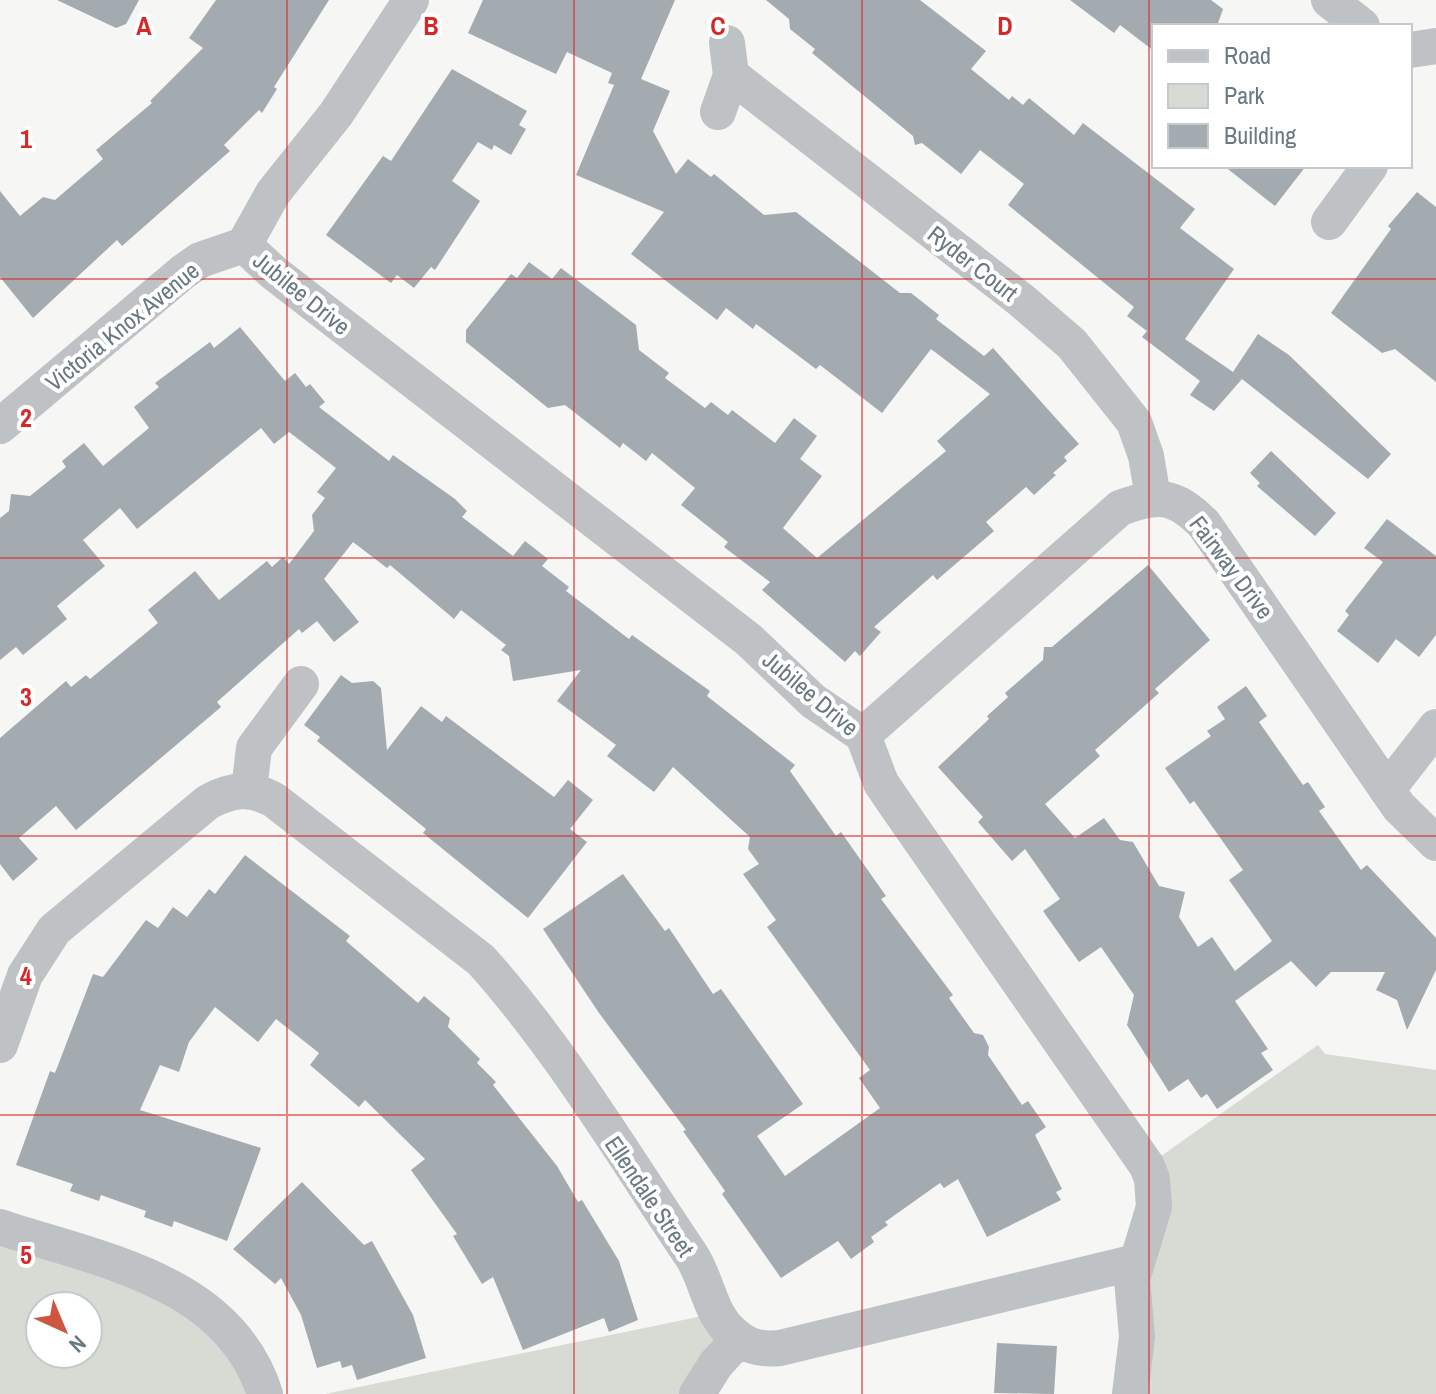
<svg xmlns="http://www.w3.org/2000/svg" width="1436" height="1394" viewBox="0 0 1436 1394" font-family="'Archivo Narrow',sans-serif">
	<style>
		.green { fill: #d7dbd4; fill-rule: evenodd }
		.building { fill: #a4abb0 }
		.lines { fill: none; stroke-linecap: round; stroke-linejoin: round }
		.minor { stroke: #bec2c5; stroke-width: 36 }
		.grid { fill: none; stroke: #d62828; stroke-width: 2; stroke-opacity: 0.55 }
		.labels { text-anchor: middle; dominant-baseline: central; stroke-width: 8; stroke-linejoin: round; paint-order: stroke }
		.street-label { font-size: 24px; fill: #697881; stroke: #fff }
		.grid-label { font-size: 26px; text-anchor: middle; font-weight: bold; fill: #d62828; stroke: #fff; stroke-width: 8; stroke-linejoin: round; paint-order: stroke }
	</style>
	<rect width="100%" height="100%" fill="#f6f6f4"/>
	<!-- green -->
	<path class="green" d="M1318 1045 1325 1054 1436 1070V1394H1130L1147 1166Z
		M0 1227 157 1280 265 1394H0ZM40 1306H88V1354H40Z
		M717 1313 721 1321 697 1394H325Z"/>
	<!-- building -->
	<path class="building" d="M57 0H139L126 24 116 28Z
		M216 0H329L274 87 277 89 262 113 259 110 224 145 230 151 122 246 117 240 33 318 0 277V191L20 216 43 197 55 200 103 159 96 150 152 103 150 101 203 48 189 38Z
		M483 0H675L641 79 670 91 653 131 676 174 688 159 711 177 714 174 764 215 796 212 900 293H911L939 315 936 319 984 356 993 348 1079 444 1064 457 1067 461 1053 473 1056 475 1034 495 1026 487 986 522 994 531 937 580 933 575 874 627 881 632 860 656 855 651 845 662 762 590 770 582 724 547 728 542 681 505 695 488 652 453 646 461 623 443 620 448 565 405 548 408 466 342V330L511 274 517 278 529 262 552 279 561 268 636 325 639 350 669 373 665 378 705 408 711 402 728 415 732 410 775 443 794 418 817 436 800 459 822 476 783 528 817 558 946 451 937 441 990 394 931 349 882 413 820 365 816 369 756 324 753 329 726 308 717 320 631 254 664 212 576 175 614 85 608 83 612 73 567 52 556 74 468 33Z
		M766 0H920L986 51 971 69 1009 100 1012 96 1023 105 1029 98 1074 135 1083 123 1195 209 1180 228 1234 269 1185 339 1233 372 1258 334 1289 355 1391 454 1368 479 1242 379 1214 411 1190 395 1200 381 1142 337 1147 331 1127 316 1134 307 1008 205 1024 184 980 150 961 174 922 143 915 145 913 136 812 53 815 49 790 29 789 19Z
		M1070 0H1211L1223 9 1217 26H1154V51L1120 25 1114 33Z
		M452 69 527 111 519 125 526 129 511 155 494 145 492 150 478 142 452 181 480 201 435 270 431 267 414 288 397 275 391 283 326 235 383 156 391 161Z
		M1224 166H1306L1275 206Z
		M1417 192 1436 207V382L1395 349 1382 353 1331 313 1391 229 1388 226Z
		M240 327 285 381 295 373 306 387 310 384 325 402 319 407 389 461 393 455 455 499 467 511 462 517 513 556 525 541 548 559 542 566 569 587 566 591 629 639 632 635 710 691 707 696 795 765 790 771 836 836 841 832 886 896 881 899 953 995 949 998 974 1033 983 1035 989 1047 988 1055 1022 1105 1028 1101 1046 1127 1035 1135 1062 1189 1056 1192 1061 1200 987 1237 958 1179 944 1188 940 1183 885 1222 888 1225 871 1237 874 1242 851 1259 838 1241 781 1278 722 1194 725 1191 683 1131 686 1130 599 1013 543 929 623 874 665 931 669 928 713 994 721 989 803 1104 757 1136 785 1176 880 1108 859 1078 870 1070 767 927 776 920 743 874 759 864 748 849 750 837 673 767 654 792 607 756 616 745 557 701 581 670 513 681 509 656 501 650 506 645 461 610 454 619 390 565 387 568 353 542 324 579 359 622 334 642 317 621 302 633 299 629 217 702 221 707 76 830 56 806 19 838 38 859 13 881 0 864V738L66 681 71 687 86 675 90 679 158 623 148 610 195 571 219 600 267 561 272 567 283 557 289 564 314 531 312 515 325 498 317 492 336 468 289 432 274 444 261 428 137 529 120 508 83 540 105 566 57 606 67 619 23 655 16 647 0 660V518L9 511 11 494 30 496 66 467 62 461 84 443 103 466 149 428 134 407 159 387 155 383 210 342 214 348Z
		M1271 451 1336 513 1315 536 1257 486 1260 483 1250 473Z
		M1387 519 1436 556V635L1419 657 1396 639 1378 663 1337 631 1349 615 1345 611 1383 562 1364 548Z
		M1148 565 1210 640 1155 689 1159 693 1095 750 1100 756 1045 804 1075 838 1104 818 1120 840 1133 842 1159 886 1185 892 1179 917 1198 947 1212 937 1235 971 1272 941 1229 880 1243 870 1194 801 1190 804 1165 768 1211 736 1207 731 1225 719 1217 707 1246 686 1267 716 1259 722 1303 785 1308 782 1325 807 1319 811 1361 870 1367 865 1436 938V970L1407 1030 1397 1000 1376 990 1385 972H1331L1316 987 1291 961 1235 1001 1268 1049 1261 1053 1273 1070 1217 1109 1207 1094 1201 1098 1188 1079 1169 1092 1127 1025 1134 995 1101 947 1079 962 1043 911 1060 899 1025 849 1012 861 978 822 983 817 938 767 989 719 987 716 1008 697 1005 693 1043 660 1044 647H1052Z
		M341 675 352 683 373 681 381 688 387 750 421 706 442 722 446 716 554 797 568 780 593 800 570 829 587 842 528 918 423 833 426 829 317 741 320 737 304 725Z
		M245 855 350 936 346 941 418 1003 424 996 450 1018 448 1027 480 1059 477 1063 496 1082 493 1085 557 1166 578 1202 582 1200 619 1261 638 1320 609 1332 604 1318 523 1350 493 1277 482 1284 453 1236 457 1234 411 1170 425 1159 365 1100 359 1107 310 1065 319 1053 276 1019 258 1042 215 1007 189 1042 179 1072 160 1065 140 1110 261 1148 227 1241 174 1221 172 1227 144 1217 146 1211 101 1195 99 1201 70 1191 73 1184 16 1165 50 1071 55 1073 93 974 103 977 146 920 158 928 173 907 187 917 209 889 215 894Z
		M302 1182 364 1245 372 1241 413 1315 426 1358 357 1380 352 1365 342 1368 340 1361 317 1368 301 1315 281 1278 275 1284 233 1249Z
		M997 1343 1057 1346 1054 1394 994 1393Z"/>
	<g class="lines">
		<!-- minor -->
		<path class="minor" d="M1329 0 1362 26
			M1410 50 1436 46
			M731 75 1021 300 1072 344 1134 422 1146 456 1153 497
			M718 112 731 75 727 43
			M1329 222 1370 166
			M244 245 274 273 749 640 813 701 863 735 881 783 896 805 1147 1166 1152 1179 1154 1207 1132 1279 1137 1337 1130 1394
			M0 426 183 272 200 260 244 245 273 193 336 114 411 0
			M863 735 1120 508C1158 494 1174 494 1204 524L1399 807 1436 843
			M249 790 254 748 301 684
			M1387 790 1436 727
			M0 1045 25 975 54 930 208 802C232 789 250 787 274 800L481 960C561 1049 624 1156 691 1255 707 1279 709 1311 730 1331 745 1346 759 1350 780 1348L1136 1262
			M0 1227C99 1260 229 1280 265 1394
			M697 1394 716 1364 739 1339"/>
	</g>
	<!-- grid -->
	<path class="grid" d="M287 0V1394M574 0V1394M862 0V1394M1149 0V1394M0 279H1436M0 558H1436M0 836H1436M0 1115H1436"/>
	<g class="labels">
		<!-- street labels -->
		<g class="street-label">
			<text transform="translate(973 263) rotate(38)">Ryder Court</text>
			<text transform="translate(302 293) rotate(39)">Jubilee Drive</text>
			<text transform="translate(122 326) rotate(-39)">Victoria Knox Avenue</text>
			<text transform="translate(1232 567) rotate(53)">Fairway Drive</text>
			<text transform="translate(811 693) rotate(40)">Jubilee Drive</text>
			<text transform="translate(650 1196) rotate(56)">Ellendale Street</text>
		</g>
	</g>
	<g class="grid-label">
		<text x="144" y="35">A</text>
		<text x="431" y="35">B</text>
		<text x="718" y="35">C</text>
		<text x="1005" y="35">D</text>
		<text x="26" y="148">1</text>
		<text x="26" y="427">2</text>
		<text x="26" y="706">3</text>
		<text x="26" y="985">4</text>
		<text x="26" y="1264">5</text>
	</g>
	<!-- legend -->
	<rect x="1152" y="24" width="260" height="144" fill="#ffffff" stroke="#c3c9cd" stroke-width="2"/>
	<rect x="1168" y="50" width="40" height="12" fill="#bec2c5" stroke="#c3c9cd" stroke-width="2"/>
	<text x="1224" y="64" font-size="24" fill="#697881">Road</text>
	<rect x="1168" y="84" width="40" height="24" fill="#d7dbd4" stroke="#c3c9cd" stroke-width="2"/>
	<text x="1224" y="104" font-size="24" fill="#697881">Park</text>
	<rect x="1168" y="124" width="40" height="24" fill="#a4abb0" stroke="#c3c9cd" stroke-width="2"/>
	<text x="1224" y="144" font-size="24" fill="#697881">Building</text>
	<!-- north arrow -->
	<g transform="translate(64 1330) rotate(136)"><circle r="38" fill="#ffffff" stroke="#c3c9cd" stroke-width="2"/>
	<path d="M0-6L14 30L0 20L-14 30Z" fill="#cd563e"/>
	<text y="-12" font-size="22" font-weight="bold" text-anchor="middle" fill="#697881">N</text>
	</g>
</svg>
